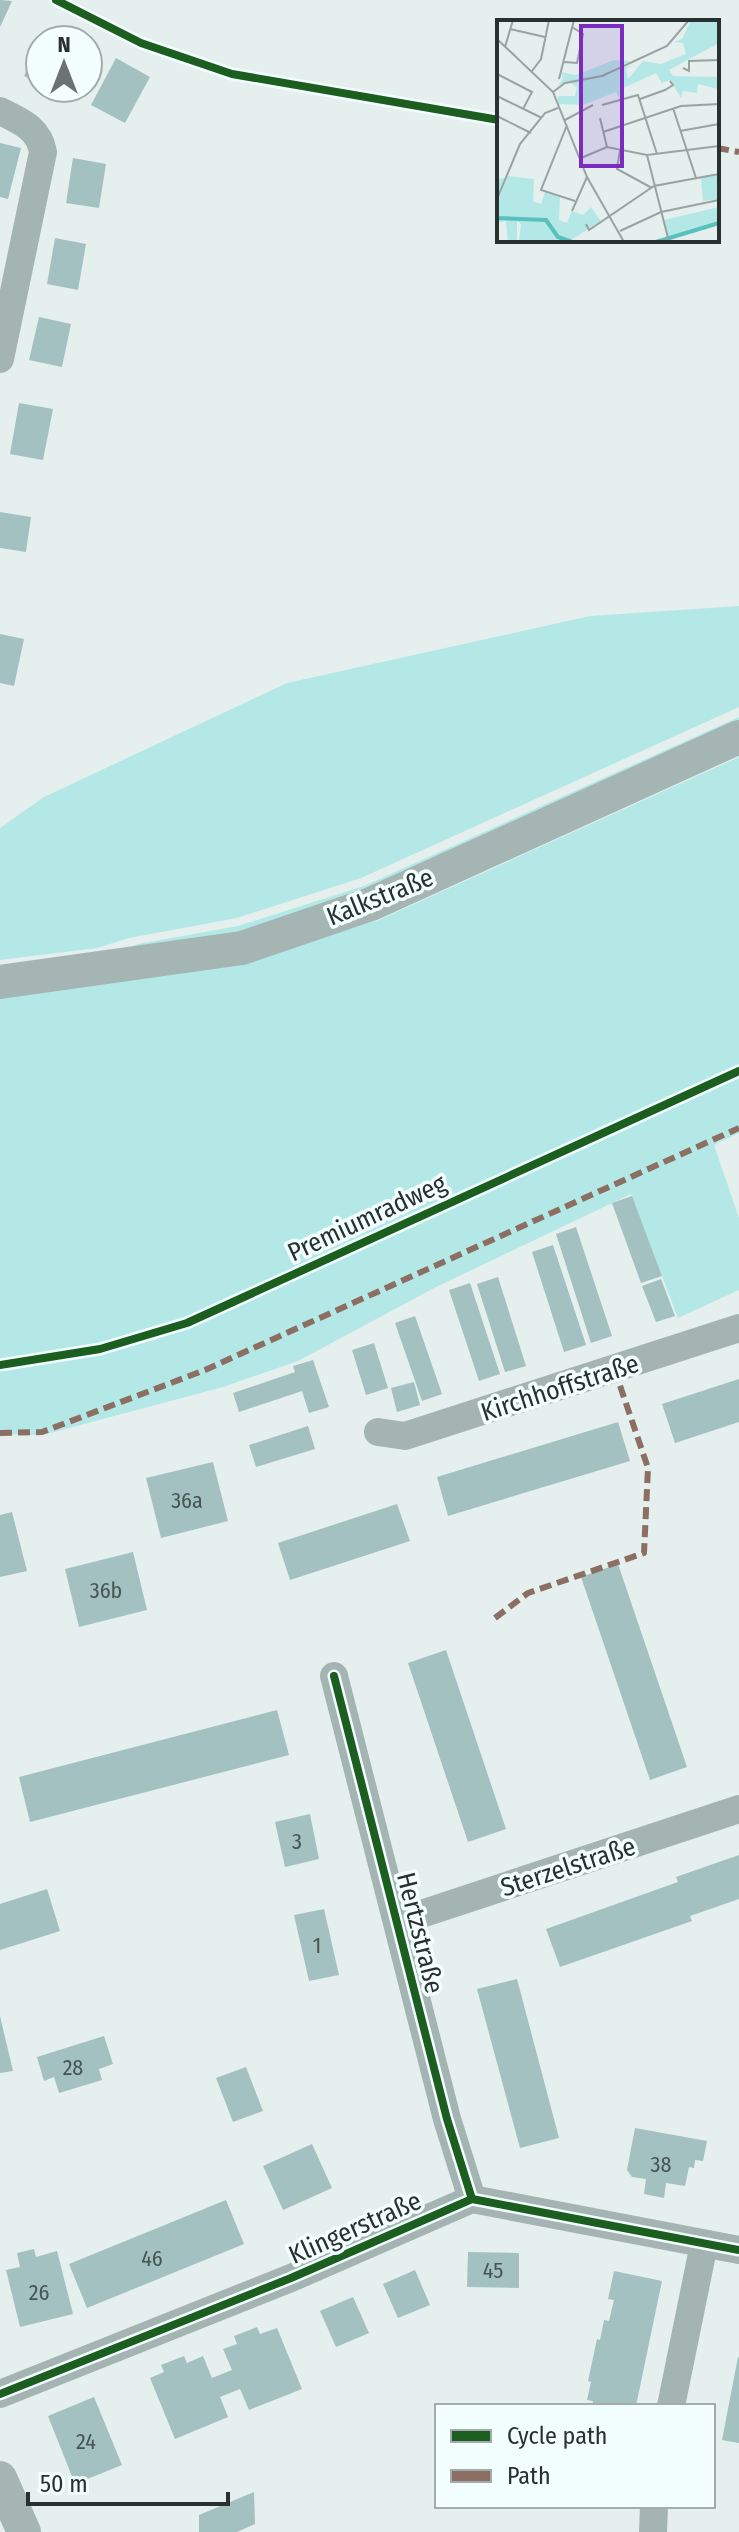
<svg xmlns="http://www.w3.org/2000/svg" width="739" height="2532" viewBox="0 0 739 2532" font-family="'Fira Sans Condensed',sans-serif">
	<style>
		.green { fill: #b4e8e6 }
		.building { fill: #a3c1c0 }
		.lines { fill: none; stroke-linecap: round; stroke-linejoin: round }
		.minor { stroke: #a4b4b2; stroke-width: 28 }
		.major { stroke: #a4b5b4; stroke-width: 34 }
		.quiet { stroke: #8d6e63; stroke-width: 6; stroke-dasharray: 12 6; stroke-linecap: butt }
		.cycleway-casing { stroke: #f3fefe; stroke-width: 13 }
		.cycleway { stroke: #1b5e20; stroke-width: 8 }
		.labels { text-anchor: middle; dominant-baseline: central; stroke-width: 7; stroke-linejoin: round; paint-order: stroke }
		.number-label { font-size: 22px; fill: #485454 }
		.street-label { font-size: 26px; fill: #293030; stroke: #f3fefe }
		.inset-river { fill: none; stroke: #58c1be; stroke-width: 4 }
		.inset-road { fill: none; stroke: #99a3a2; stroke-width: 2 }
		.view { fill: #7b2cbf; fill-opacity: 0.15; stroke: #7b2cbf; stroke-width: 4 }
		.inset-edge { fill: none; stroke: #293030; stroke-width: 4 }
	</style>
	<rect width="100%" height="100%" fill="#e4efee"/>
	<!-- green -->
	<path class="green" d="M739 606V707L361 878 237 918 129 938 97 948 0 960V828L44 797 287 683 590 616Z
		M739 717V724L367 893 240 934 110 956 138 944 238 926 364 886Z
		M739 757V1133L714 1145 739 1218V1290L678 1318 631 1194 436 1287 298 1361 223 1387 43 1435 0 1434V996L245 960 379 920Z"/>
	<!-- building -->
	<path class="building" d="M0 0 12 1 0 27Z
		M40 44V84L24 76Z
		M116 58 150 77 125 123 91 105Z
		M0 143 21 148 8 199 0 197Z
		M73 158 106 164 99 208 66 203Z
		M55 238 86 244 78 290 47 284Z
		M39 317 71 324 62 367 29 360Z
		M19 403 53 409 43 460 10 454Z
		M0 512 31 517 26 552 0 548Z
		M0 634 24 639 14 686 0 683Z
		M632 1196 662 1276 641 1283 612 1203Z
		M576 1227 612 1336 591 1343 556 1234Z
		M553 1245 586 1345 564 1352 532 1252Z
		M498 1277 526 1366 505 1372 477 1284Z
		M661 1279 675 1316 656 1322 642 1286Z
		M470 1283 500 1374 479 1381 449 1290Z
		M415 1316 442 1394 422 1401 395 1323Z
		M374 1343 388 1388 366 1395 352 1350Z
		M313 1360 329 1407 309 1413 302 1391 239 1412 233 1393 295 1372 293 1366Z
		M739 1379V1422L675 1443 662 1404Z
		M414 1382 420 1405 397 1412 391 1388Z
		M618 1422 630 1461 448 1516 437 1477Z
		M308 1426 315 1449 256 1467 249 1445Z
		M213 1462 228 1521 161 1538 146 1478Z
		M397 1504 410 1541 290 1580 278 1543Z
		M12 1512 27 1571 0 1577V1515Z
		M133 1552 147 1610 79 1627 65 1569Z
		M618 1564 687 1767 650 1780 581 1577Z
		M446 1650 506 1829 468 1842 408 1663Z
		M277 1710 289 1755 30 1822 19 1777Z
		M310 1814 319 1859 285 1867 275 1822Z
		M739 1855V1899L690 1916 692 1921 560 1967 546 1929 678 1882 676 1877Z
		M47 1889 60 1931 0 1950V1904Z
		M324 1909 339 1975 309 1981 294 1915Z
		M517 1979 559 2138 520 2148 477 1989Z
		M0 2016 13 2071 0 2073Z
		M104 2036 113 2064 99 2069 102 2080 59 2093 54 2077 44 2081 37 2057Z
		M246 2067 263 2111 233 2122 216 2078Z
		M635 2128 707 2141 703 2161 695 2160 694 2168 689 2167 685 2186 666 2183 664 2198 644 2194 646 2179 632 2177 627 2170Z
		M312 2144 332 2188 283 2210 263 2166Z
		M226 2200 244 2244 87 2308 69 2264Z
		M34 2249 36 2257 57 2251 73 2314 20 2327 6 2270 20 2267 17 2253Z
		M468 2252 519 2253V2288L467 2287Z
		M415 2270 430 2305 398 2318 383 2284Z
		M614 2271 662 2281 636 2406H592L593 2401 587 2400 591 2382 588 2381 597 2339 600 2340 604 2320 609 2321 614 2300 608 2299Z
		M353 2297 369 2333 336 2347 320 2311Z
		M257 2327 260 2334 277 2328 302 2389 249 2410 240 2389 220 2397 228 2417 175 2439 150 2378 164 2372 161 2365 184 2356 187 2363 203 2356 212 2378 232 2370 223 2349 237 2344 234 2336Z
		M738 2357 739 2358V2443L722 2440Z
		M94 2397 122 2465 75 2484 48 2416Z
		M254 2492 255 2524 237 2532H199V2515Z"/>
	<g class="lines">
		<!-- minor -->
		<path class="minor" d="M0 111C20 121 39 128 43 152L0 359
			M378 1432 405 1436 739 1328
			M334 1676 447 2119 472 2199
			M397 1922 739 1809
			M0 2394 291 2278 472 2199 739 2250
			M671 2406 704 2244
			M653 2532 654 2506"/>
		<!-- major -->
		<path class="major" d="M0 982 242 948 371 904 739 737
			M0 2478 24 2532"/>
		<!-- quiet -->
		<path class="quiet" d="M717 148 739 152
			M0 1433 42 1432 205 1370 739 1128
			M495 1618 528 1593 644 1553 648 1468 615 1371"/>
		<defs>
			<path id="cycleway" d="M56 0 141 43 232 74 499 120
				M0 1365 100 1349 187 1323 739 1071
				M334 1676 447 2119 472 2199
				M0 2394 291 2278 472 2199 739 2250"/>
		</defs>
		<!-- cycleway casing -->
		<use href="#cycleway" class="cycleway-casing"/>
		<!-- cycleway -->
		<use href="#cycleway" class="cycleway"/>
	</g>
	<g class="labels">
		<!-- number labels -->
		<g class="number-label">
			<text x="187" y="1500">36a</text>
			<text x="106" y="1590">36b</text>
			<text x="297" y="1841">3</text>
			<text x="317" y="1945">1</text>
			<text x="73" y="2067">28</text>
			<text x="661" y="2164">38</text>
			<text x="152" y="2258">46</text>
			<text x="493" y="2270">45</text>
			<text x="39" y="2292">26</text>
			<text x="86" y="2441">24</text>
		</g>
		<!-- street labels -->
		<g class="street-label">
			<text transform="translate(380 897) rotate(-22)">Kalkstraße</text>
			<text transform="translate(367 1218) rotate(-25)">Premiumradweg</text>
			<text transform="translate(560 1388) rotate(-18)">Kirchhoffstraße</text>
			<text transform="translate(568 1867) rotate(-18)">Sterzelstraße</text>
			<text transform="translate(420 1933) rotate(76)">Hertzstraße</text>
			<text transform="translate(355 2228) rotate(-24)">Klingerstraße</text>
		</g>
	</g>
	<!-- overview -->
	<g transform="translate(497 20)">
		<rect width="222" height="222" fill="#e4efee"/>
		<path d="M194 0H222V23L172 50 176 56 222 57 221 69 201 64 200 73 186 71 184 78 173 60 165 63 159 53 124 69 122 79 119 72 86 85 61 84V76H78L80 67 73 63 135 45 129 49 131 59 146 41 164 44 189 34 186 23 177 22 185 19ZM117 40 133 41 104 55 61 65 66 59 64 52 79 55ZM222 155V179L206 181 204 158ZM11 156 37 159 36 181 44 184 48 172 63 177 62 200 70 203 75 191 86 195 94 187 104 201 71 222H22L24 204 20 201V222H11L9 201 0 203V159L9 158 1 180ZM222 187V204L171 219 167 200Z" fill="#b4e8e6"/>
		<path class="inset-river" d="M0 198 49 200 61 217 75 222M159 222 222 203"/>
		<path class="inset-road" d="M13 9 48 17M0 19 56 72 90 157 127 222M8 27 16 0M67 42 80 43 86 14 75 7M186 48 192 51V41L222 40M35 51 44 39 52 0M0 54 35 72 26 89M62 59 77 0M56 72 68 63 105 56 170 26 192 0M0 76 45 98M143 79 168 70 176 65 173 61M105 85 141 75 160 134M176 88 199 158M0 96 34 113M103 98 110 127M68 100 96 85M70 105 44 170 78 181M183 111 222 104M106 112 184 86 222 84M123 130 120 149 155 168M150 135 172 222M84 138 110 127 150 135 222 126M0 179 23 124 48 93 61 88M75 191 90 157M89 204 92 210 157 166 222 154M123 211 164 192 222 180"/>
		<path class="view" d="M84 6H125V146H84Z"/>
		<rect width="222" height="222" class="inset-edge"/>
	</g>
	<!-- legend -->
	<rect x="435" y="2404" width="280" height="104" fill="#f3fefe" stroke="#a2acac" stroke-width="2"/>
	<rect x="451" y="2430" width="40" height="12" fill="#1b5e20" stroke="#a2acac" stroke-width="2"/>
	<text x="507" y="2444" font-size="24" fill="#293030">Cycle path</text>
	<rect x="451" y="2470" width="40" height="12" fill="#8d6e63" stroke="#a2acac" stroke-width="2"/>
	<text x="507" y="2484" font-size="24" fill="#293030">Path</text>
	<!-- north arrow -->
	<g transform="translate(64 64)"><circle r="38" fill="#f3fefe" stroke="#a2acac" stroke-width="2"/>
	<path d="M0-6L14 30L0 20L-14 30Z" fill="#6a7372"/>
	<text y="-12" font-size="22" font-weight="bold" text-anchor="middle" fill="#293030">N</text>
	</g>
	<!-- scale -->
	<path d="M28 2492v12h200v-12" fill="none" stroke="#293030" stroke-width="4"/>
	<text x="40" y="2492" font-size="24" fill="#293030" stroke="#f3fefe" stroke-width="6" paint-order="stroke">50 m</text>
</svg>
